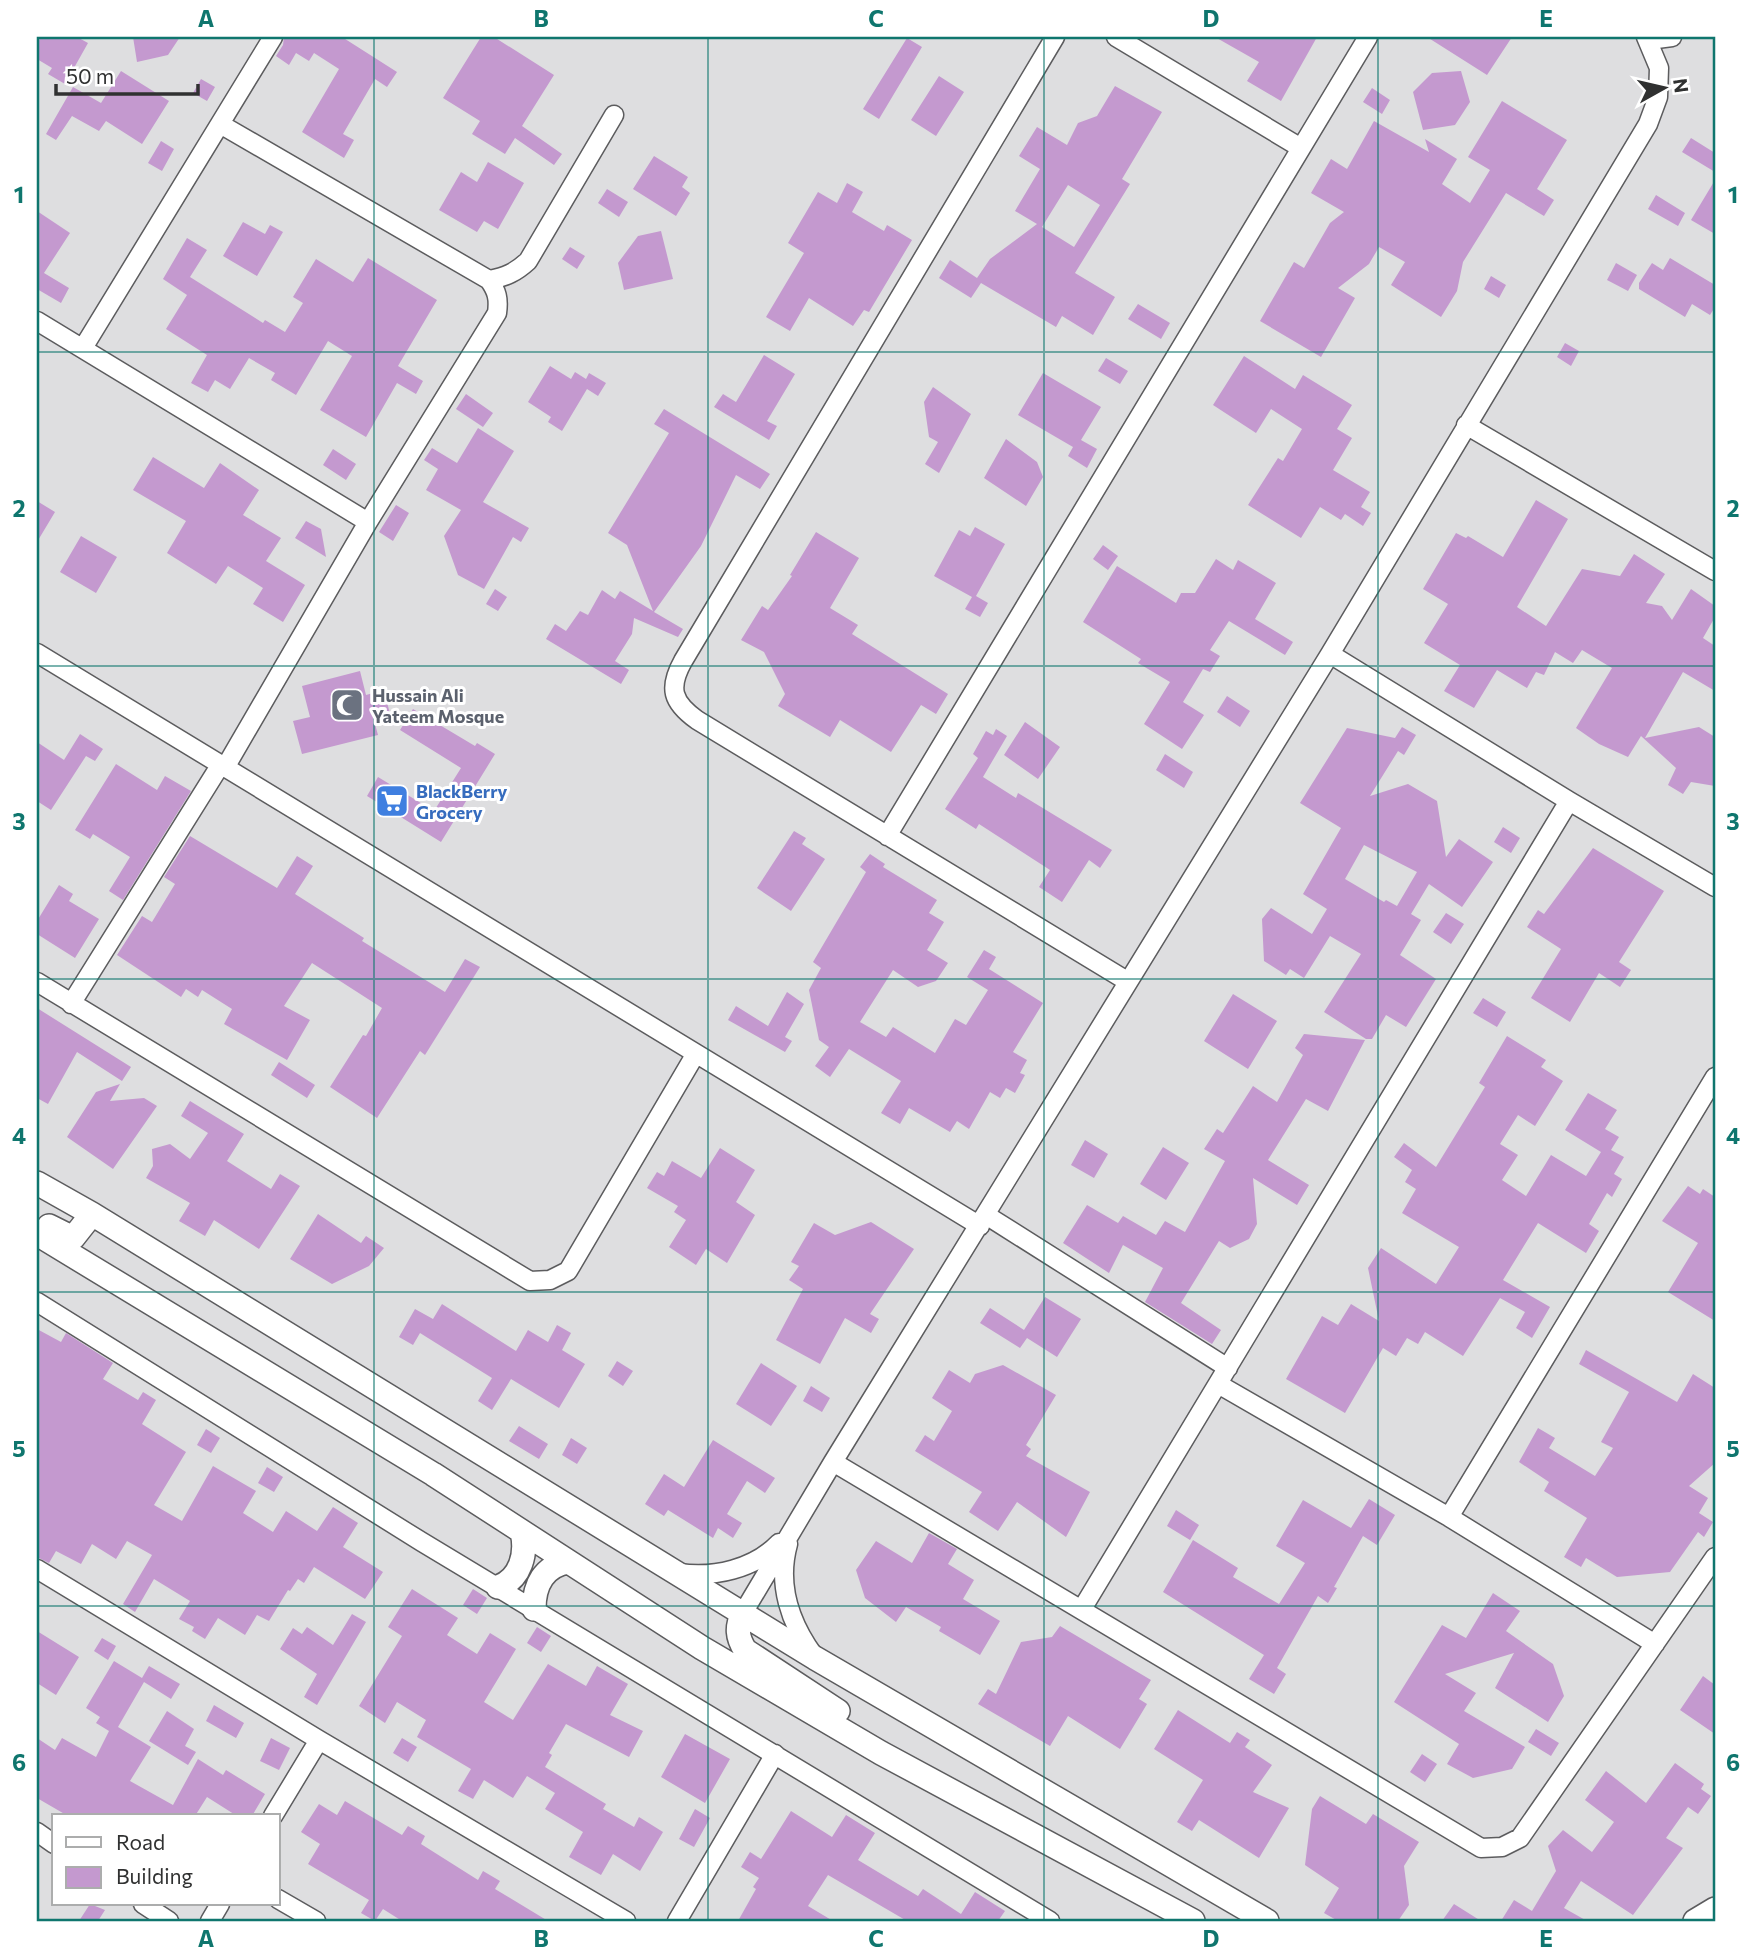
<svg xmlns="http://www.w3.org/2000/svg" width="1752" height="1958" viewBox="0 0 1752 1958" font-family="Commissioner,sans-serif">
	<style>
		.building { fill: #c499cf; fill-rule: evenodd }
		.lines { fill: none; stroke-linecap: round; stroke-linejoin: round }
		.minor-casing { stroke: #5c5c5e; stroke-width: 21 }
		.major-casing { stroke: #5c5c5e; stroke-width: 26 }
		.minor { stroke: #fff; stroke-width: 18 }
		.major { stroke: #fff; stroke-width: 23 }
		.grid { fill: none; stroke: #0f766e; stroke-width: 2; stroke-opacity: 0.55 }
		.labels { text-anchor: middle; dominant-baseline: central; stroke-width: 6; stroke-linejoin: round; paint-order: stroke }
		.worship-label { font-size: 18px; font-weight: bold; fill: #5b616d; stroke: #fff; text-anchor: start }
		.shop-label { font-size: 18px; font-weight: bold; fill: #366cbe; stroke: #fff; text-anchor: start }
		.neatline { fill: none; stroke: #0f766e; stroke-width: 2.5 }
		.grid-label { font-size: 23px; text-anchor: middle; font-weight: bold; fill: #0f766e }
	</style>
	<rect width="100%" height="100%" fill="#dedee0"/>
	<!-- building -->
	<path class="building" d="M41 37H77L88 43 65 84 48 74 52 68 37 59V44Z
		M133 37H180L168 55 137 62Z
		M284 37H342L397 72 387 87 375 79 343 134 354 140 344 158 302 132 339 69 314 53 309 61 296 53 289 65 276 56 283 45Z
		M481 37H494L554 75 522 126 562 154 554 165 515 138 505 154 472 134 480 121 443 98Z
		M1215 37H1317L1281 101 1247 81 1259 62Z
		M1427 37H1512L1487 75Z
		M907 38 922 47 879 119 863 109Z
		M121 71 169 101 142 144 106 121 99 131 72 116 56 140 46 134 73 87 101 103Z
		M1461 71 1470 102 1455 125 1423 130 1413 92 1432 73Z
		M939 76 964 92 936 136 911 120Z
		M201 79 215 87 207 101 193 93Z
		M1115 86 1162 112 1122 179 1130 184 1075 273 1115 297 1093 335 1062 316 1056 327 981 283 971 298 939 278 950 260 977 278 990 259 1037 224 1015 211 1040 169 1019 156 1037 127 1067 145 1078 123 1097 116ZM1068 185 1100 205 1074 247 1042 227Z
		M1372 88 1390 100 1382 114 1363 102Z
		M1502 101 1567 140 1537 189 1554 200 1544 216 1506 193 1463 262 1457 291 1441 317 1391 285 1405 262 1379 247 1369 264 1338 288 1355 298 1321 357 1260 321 1294 262 1304 268 1330 223 1344 212 1311 193 1331 159 1347 169 1374 121 1429 152 1425 139 1457 159 1442 184 1470 203 1490 170 1468 157Z
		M1691 138 1715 153V172L1682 152Z
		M161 141 174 149 162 171 148 163Z
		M654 156 688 177 682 187 690 193 676 216 633 189Z
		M488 162 524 183 498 229 484 221 477 232 439 210 461 172 477 182Z
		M1715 180V234L1691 220Z
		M847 183 863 192 852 212 884 231 887 225 912 240 869 312 864 310 853 326 809 298 790 331 766 317 804 253 788 243 818 192 837 203Z
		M607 189 628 202 619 217 598 203Z
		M1656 195 1685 213 1678 226 1648 209Z
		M37 211 70 233 44 273 69 288 61 303 37 289Z
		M243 222 265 234 270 225 283 232 257 276 223 256Z
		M661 231 673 279 624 290 618 263 638 236Z
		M187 238 207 250 190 277 263 323 265 320 285 332 303 303 293 297 316 259 353 282 368 258 437 300 398 366 423 381 416 394 397 383 366 437 320 410 352 356 328 341 296 395 271 380 275 373 249 358 230 389 215 380 208 392 191 383 207 355 166 329 187 295 163 279Z
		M570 247 585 256 577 269 562 259Z
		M1670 258 1715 285V307L1710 315 1692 304 1685 317 1639 289V283L1652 263 1663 270Z
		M1616 263 1637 275 1628 291 1607 280Z
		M1491 276 1506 285 1499 298 1484 289Z
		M1138 304 1170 323 1161 339 1128 319Z
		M1565 343 1579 351 1571 366 1557 357Z
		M764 355 795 374 767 421 777 426 769 440 714 407 723 394 736 402Z
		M1244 356 1295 389 1303 375 1352 405 1337 429 1352 438 1333 470 1370 492 1361 507 1371 513 1363 526 1345 514 1341 520 1320 507 1301 538 1248 505 1278 458 1283 461 1302 429 1271 409 1256 433 1213 405Z
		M1106 358 1128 371 1120 384 1098 371Z
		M550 366 571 379 575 372 586 379 589 373 606 383 598 396 587 389 562 431 548 422 551 417 528 402Z
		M1043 373 1101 407 1081 440 1097 449 1087 468 1068 456 1073 447 1018 415Z
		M933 387 971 414 939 473 925 464 938 442 929 437 924 402Z
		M466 394 493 413 483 427 456 409Z
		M664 409 770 474 760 489 736 475 701 546 654 612 683 629 678 637 634 618 632 634 615 661 629 670 621 684 546 639 555 624 566 631 580 611 588 615 602 590 615 599 620 591 653 611 627 545 608 533 669 433 654 424Z
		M478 428 514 451 483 502 529 528 521 542 513 537 484 589 458 575 444 536 461 510 426 490 438 469 424 460 432 448 457 463Z
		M1006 439 1037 462 1043 477 1026 506 984 478Z
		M333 449 356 464 346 480 323 465Z
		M153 457 204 488 220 463 259 490 243 515 281 538 266 561 305 585 283 622 253 604 263 588 228 566 216 584 167 553 186 521 133 490Z
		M1536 500 1568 519 1517 607 1546 626 1582 569 1620 576 1634 554 1665 574 1646 603 1662 606 1672 620 1691 589 1715 606V617L1703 638 1715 646V691L1683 672 1645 738 1699 727 1715 737V786L1691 782 1683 794 1668 785 1676 768 1641 736 1628 757 1599 744 1576 728 1612 668 1582 650 1573 663 1555 652 1544 675 1536 672 1527 688 1497 670 1474 708 1444 691 1460 665 1424 643 1448 604 1423 589 1456 533 1466 538 1468 536 1503 557Z
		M37 501 55 512 37 542Z
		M396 505 409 513 393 541 379 532Z
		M306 521 321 529 326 557 295 538Z
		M975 527 1005 544 976 596 988 603 980 617 965 609 972 597 934 576 959 530 970 536Z
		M816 532 859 558 830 608 858 625 852 634 948 694 936 714 921 705 891 752 840 720 830 737 778 706 785 694 764 652 741 640 762 606 768 610 792 576 790 575Z
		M81 536 117 557 96 593 60 572Z
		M1103 545 1118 556 1108 570 1093 559Z
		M1216 559 1233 570 1238 560 1276 583 1255 619 1293 642 1285 655 1229 621 1210 650 1220 656 1210 672 1203 669 1183 702 1204 715 1182 749 1144 724 1170 682 1138 663 1141 659 1083 622 1117 566 1176 603 1181 593H1195Z
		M495 589 507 597 498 611 486 604Z
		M360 671 366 695 384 690 393 726 372 713 378 735 302 754 293 721 310 717 302 686Z
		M1227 696 1250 711 1240 727 1217 712Z
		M413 709 475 746 477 743 495 754 441 842 367 796 378 777 434 811 461 768 400 730Z
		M1025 722 1060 747 1038 779 1004 755Z
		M1402 727 1416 735 1404 755 1398 751 1370 796 1408 784 1437 801 1446 857 1459 839 1493 862 1462 907 1429 884 1411 914 1421 920 1400 955 1436 979 1406 1027 1386 1015 1372 1039H1366L1324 1012 1361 954 1330 936 1304 978 1290 969 1286 975 1264 961 1262 919 1271 908 1312 934 1327 909 1303 894 1341 828 1300 803 1347 728 1395 738ZM1364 845 1417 872 1397 906 1386 900 1384 902 1345 879Z
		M996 729 1007 736 983 777 1016 798 1018 793 1112 850 1100 868 1089 860 1062 902 1039 887 1050 870 979 824 976 829 945 809 978 758 973 754 986 731 993 735Z
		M80 734 103 749 95 761 86 756 51 810 37 801V742L64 760Z
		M1165 754 1193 772 1184 788 1156 770Z
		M116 764 157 790 165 776 191 791 123 900 109 891 130 857 93 834 90 839 75 830Z
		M1503 827 1520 838 1511 853 1494 842Z
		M794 831 806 838 802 844 825 859 791 911 757 888Z
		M190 836 277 888 297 856 313 866 295 894 364 938 362 941 445 992 465 959 480 967 425 1055 420 1051 377 1118 330 1087 363 1035 366 1036 382 1008 312 963 284 1006 310 1020 287 1060 224 1024 232 1009 202 990 198 997 186 989 181 997 117 955 142 916 152 922 175 884 164 877Z
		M1593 848 1664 891 1619 962 1631 970 1620 987 1599 973 1570 1022 1531 998 1561 949 1527 927 1538 910 1544 914Z
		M870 854 885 864 883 867 937 900 929 913 944 922 927 950 948 963 936 981 918 987 893 970 860 1022 886 1037 893 1027 935 1053 955 1019 966 1025 988 990 967 977 984 950 996 957 989 969 1043 1003 1013 1052 1027 1060 1020 1073 1025 1075 1015 1093 1006 1088 1000 1098 990 1092 969 1129 957 1121 950 1132 909 1108 900 1124 881 1113 901 1081 849 1049 830 1077 815 1066 829 1047 819 1040 809 990 821 968 813 962 866 872 860 867Z
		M59 885 73 894 69 901 99 919 75 958 37 934V921Z
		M1446 913 1464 924 1451 944 1433 932Z
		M787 992 804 1004 785 1037 792 1041 785 1052 728 1020 736 1006 768 1026Z
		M1233 994 1277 1021 1248 1069 1204 1041Z
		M1483 998 1506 1012 1497 1027 1473 1013Z
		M37 1008 131 1067 122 1081 77 1052 48 1104 37 1098Z
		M1304 1034 1365 1040 1328 1111 1306 1099 1268 1160 1309 1185 1297 1205 1253 1178 1257 1224 1249 1239 1230 1248 1219 1241 1181 1303 1221 1330 1212 1344 1145 1302 1163 1268 1123 1245 1109 1273 1063 1243 1087 1205 1118 1223 1123 1216 1156 1235 1165 1221 1185 1232 1225 1161 1204 1149 1217 1129 1223 1133 1253 1086 1277 1102 1303 1055 1295 1048Z
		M1507 1036 1546 1060 1541 1067 1563 1081 1535 1126 1518 1115 1500 1144 1518 1155 1502 1180 1526 1196 1551 1155 1586 1176 1601 1152 1565 1130 1588 1093 1617 1110 1605 1129 1619 1137 1611 1150 1624 1157 1614 1174 1622 1179 1612 1197 1607 1193 1589 1224 1599 1231 1586 1253 1538 1223 1503 1280 1550 1307 1532 1338 1516 1328 1525 1312 1500 1298 1463 1356 1425 1332 1418 1344 1407 1338 1396 1356 1383 1348 1345 1413 1286 1379 1322 1316 1338 1325 1351 1304 1379 1321 1368 1268 1381 1248 1436 1284 1459 1247 1402 1213 1416 1189 1405 1182 1412 1170 1394 1157 1404 1143 1436 1167 1485 1087 1479 1083Z
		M279 1062 315 1085 307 1098 271 1075Z
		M120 1084 110 1101 144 1098 157 1106 113 1169 67 1137 96 1092Z
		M190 1101 244 1134 227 1161 271 1189 280 1174 300 1186 259 1249 214 1220 205 1236 179 1221 190 1203 146 1178 153 1166 152 1149 170 1144 190 1159 208 1133 181 1116Z
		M1085 1140 1108 1154 1094 1178 1071 1165Z
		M1163 1147 1189 1163 1166 1200 1140 1184Z
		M720 1148 755 1170 736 1202 755 1215 727 1263 706 1249 696 1265 669 1247 686 1220 674 1212 678 1206 647 1188 657 1172 664 1176 672 1161 701 1178Z
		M1688 1186 1700 1194 1703 1189 1715 1197V1321L1668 1292 1698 1243 1662 1221Z
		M318 1214 361 1243 366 1236 384 1248 369 1266 332 1284 290 1259Z
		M871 1222 914 1249 870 1314 879 1319 871 1333 845 1318 820 1364 776 1340 803 1289 789 1280 799 1266 791 1262 814 1223 835 1235Z
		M1045 1297 1081 1319 1057 1357 1027 1338 1020 1348 980 1323 990 1308 1024 1330Z
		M442 1304 516 1351 528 1330 548 1342 557 1325 571 1333 562 1350 585 1364 559 1408 511 1379 492 1410 478 1401 492 1378 420 1333 413 1345 399 1337 415 1309 433 1319Z
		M37 1329 61 1342 66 1333 113 1363 103 1379 138 1400 143 1392 156 1400 142 1424 186 1452 154 1505 182 1521 213 1466 256 1491 243 1513 273 1532 286 1511 317 1531 333 1507 358 1523 343 1547 383 1572 365 1599 314 1567 304 1583 298 1579 290 1591 288 1590 269 1621 257 1615 245 1635 218 1618 205 1639 192 1631 194 1627 179 1619 190 1601 154 1579 135 1612 123 1604 152 1555 127 1541 116 1559 92 1544 81 1564 56 1551 49 1563 37 1557Z
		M1586 1350 1677 1402 1693 1374 1715 1388V1463L1689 1486 1708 1498 1699 1513 1713 1522 1704 1537 1698 1532 1670 1572 1617 1577 1586 1558 1581 1567 1564 1557 1587 1518 1544 1491 1549 1482 1519 1462 1538 1428 1555 1438 1549 1448 1595 1476 1613 1448 1601 1442 1629 1392 1579 1364Z
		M617 1361 633 1371 623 1386 608 1376Z
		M761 1363 797 1386 771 1426 736 1404Z
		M1003 1365 1056 1395 1026 1445 1031 1449 1026 1456 1090 1492 1066 1537 1017 1502 998 1531 969 1512 982 1492 915 1451 925 1435 934 1441 952 1411 932 1398 949 1370 970 1383 975 1374Z
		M811 1386 830 1398 822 1412 803 1401Z
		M519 1426 548 1444 539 1459 509 1441Z
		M206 1429 220 1438 211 1453 197 1445Z
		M571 1438 587 1448 577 1464 562 1455Z
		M713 1440 775 1478 765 1493 747 1481 727 1514 742 1523 733 1538 718 1528 713 1538 668 1510 664 1516 645 1504 664 1474 684 1487Z
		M267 1467 283 1477 274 1492 258 1483Z
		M1369 1499 1395 1515 1377 1545 1363 1536 1334 1587 1337 1588 1328 1603 1318 1596 1277 1668 1286 1674 1274 1694 1249 1679 1264 1655 1163 1592 1193 1540 1238 1568 1233 1577 1279 1604 1305 1563 1276 1546 1303 1500 1351 1528Z
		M1176 1510 1199 1525 1190 1540 1167 1526Z
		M929 1533 957 1549 948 1564 974 1580 963 1599 1000 1621 980 1655 939 1631 941 1627 906 1607 896 1622 865 1598 856 1570 876 1541 912 1563Z
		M412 1589 458 1618 447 1635 477 1654 490 1633 516 1649 484 1702 513 1720 548 1664 586 1686 597 1666 628 1684 610 1715 643 1731 629 1757 566 1724 549 1753 552 1755 545 1767 606 1804 603 1809 634 1827 639 1817 663 1832 640 1871 613 1854 601 1875 569 1857 583 1832 545 1809 555 1793 527 1776 513 1798 484 1780 473 1799 458 1791 471 1769 417 1737 426 1720 397 1702 385 1723 359 1706 402 1636 388 1627Z
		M473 1589 487 1598 477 1614 463 1605Z
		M1493 1593 1520 1611 1506 1631 1553 1664 1564 1696 1548 1722 1495 1688 1514 1653 1445 1674 1476 1693 1464 1711 1525 1747 1512 1769 1473 1778 1447 1764 1459 1744 1394 1702 1442 1625 1466 1638Z
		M352 1614 366 1622 317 1705 304 1697 317 1674 280 1649 293 1628 302 1634 307 1627 333 1645Z
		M1060 1626 1151 1680 1139 1699 1147 1704 1120 1749 1068 1716 1050 1746 978 1704 988 1689 996 1694 1021 1642 1052 1637Z
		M537 1627 551 1636 541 1652 527 1643Z
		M37 1631 79 1657 56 1695 37 1683Z
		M102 1638 116 1646 108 1660 94 1651Z
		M114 1661 142 1678 149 1666 180 1684 171 1699 144 1682 118 1727 151 1747 130 1781 173 1805 198 1759 223 1775 226 1770 265 1794 252 1816H237L207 1797 195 1816H68L37 1798V1738L55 1750 62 1738 96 1757 109 1731 96 1723 100 1717 86 1708Z
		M1703 1676 1715 1685V1734L1680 1710Z
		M214 1705 244 1723 236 1738 206 1721Z
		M1178 1710 1230 1743 1237 1732 1250 1740 1245 1747 1272 1765 1253 1792 1289 1808 1259 1858 1199 1820 1192 1831 1177 1822 1203 1780 1154 1749Z
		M167 1711 194 1729 185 1746 196 1752 188 1765 149 1741Z
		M1536 1729 1559 1743 1551 1756 1528 1742Z
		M685 1734 730 1759 705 1803 661 1777Z
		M271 1738 290 1748 279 1770 260 1761Z
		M402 1738 417 1747 408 1762 393 1753Z
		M1422 1754 1437 1764 1425 1782 1410 1772Z
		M1675 1763 1704 1784 1701 1789 1711 1796 1698 1814 1688 1807 1666 1838 1683 1848 1633 1915 1581 1881 1564 1908 1587 1921H1501L1514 1900 1532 1911 1556 1871 1548 1846 1563 1830 1592 1852 1614 1822 1585 1800 1606 1771 1646 1803Z
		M1320 1796 1366 1824 1373 1814 1419 1842 1404 1866 1409 1905 1398 1921H1338L1324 1913 1339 1888 1305 1865 1312 1809Z
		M345 1801 402 1835 408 1826 425 1836 421 1844 478 1880 483 1871 500 1881 495 1889 548 1921H402L383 1909 375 1921 361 1913 369 1900 308 1864 320 1844 301 1832 319 1804 337 1815Z
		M695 1809 710 1818 694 1847 679 1839Z
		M791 1811 832 1837 846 1815 875 1833 858 1860 918 1896 923 1889 961 1914 975 1892 1005 1911 998 1921H907L828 1875 808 1906 833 1921H738L756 1889 753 1887 759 1878 741 1867 750 1852 761 1859Z
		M90 1904 105 1910 98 1921H79Z
		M1454 1904 1481 1921H1442Z"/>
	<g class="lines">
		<defs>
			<path id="minor" d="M1055 37 683 661C668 688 672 702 697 720L1127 981
				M1116 37 1301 148
				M1649 40 1672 37
				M220 124 489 280C497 291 499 299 497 313L368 522 226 766
				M489 280C506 277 516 272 528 261L614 115
				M37 321 368 522
				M83 348 273 37
				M1466 425 1715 571
				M37 653 980 1226
				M1330 654 1569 801 1715 887
				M887 836 1368 37
				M37 982 530 1281 550 1280 568 1271 695 1055
				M71 1004 221 764
				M986 1215 1228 1368
				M37 1302 422 1542 1050 1921
				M1218 1384 1449 1517 1655 1644
				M833 1462 1481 1848 1502 1847 1520 1838 1715 1557
				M1449 1517 1715 1077
				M788 1544C777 1584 790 1623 814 1656
				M37 1569 319 1740 626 1921
				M679 1573C714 1578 754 1569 779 1543
				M1082 1609 1569 801
				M743 1613 833 1462 1330 654 1648 124 1658 97 1659 68 1646 37
				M273 1816 319 1740
				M37 1832 54 1844
				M278 1899 316 1921
				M143 1904 169 1921
				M210 1921 220 1904
				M677 1921 775 1754"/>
			<path id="major" d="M37 1183 92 1214 815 1658 1267 1921
				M49 1226 73 1238 92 1214
				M37 1234 433 1474 702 1648 881 1753 1193 1921
				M498 1587C521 1579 527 1553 522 1532
				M534 1609C534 1585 544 1566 568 1562
				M743 1613C736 1627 737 1637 745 1650L838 1711
				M1695 1921 1715 1909"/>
		</defs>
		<!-- minor casing -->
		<use href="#minor" class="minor-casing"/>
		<!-- major casing -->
		<use href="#major" class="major-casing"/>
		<!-- minor -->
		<use href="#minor" class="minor"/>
		<!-- major -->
		<use href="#major" class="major"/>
	</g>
	<!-- grid -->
	<path class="grid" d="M374 37V1921M708 37V1921M1044 37V1921M1378 37V1921M37 352H1715M37 666H1715M37 979H1715M37 1292H1715M37 1606H1715"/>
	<!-- icons -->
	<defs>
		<symbol id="mosque-square" viewBox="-11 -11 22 22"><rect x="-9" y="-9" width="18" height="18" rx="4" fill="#6b7280" stroke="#fff"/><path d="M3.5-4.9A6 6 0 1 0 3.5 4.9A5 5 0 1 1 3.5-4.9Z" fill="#fff"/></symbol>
		<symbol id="supermarket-square" viewBox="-11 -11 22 22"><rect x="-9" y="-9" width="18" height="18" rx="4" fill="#3f7fe0" stroke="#fff"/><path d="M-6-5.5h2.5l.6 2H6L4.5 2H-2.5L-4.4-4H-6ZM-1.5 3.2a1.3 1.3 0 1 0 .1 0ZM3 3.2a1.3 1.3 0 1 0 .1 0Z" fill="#fff"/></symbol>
	</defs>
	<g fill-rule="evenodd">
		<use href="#mosque-square" x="328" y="686" width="38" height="38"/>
		<use href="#supermarket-square" x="373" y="782" width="38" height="38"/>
	</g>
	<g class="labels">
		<!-- worship labels -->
		<g class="worship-label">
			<text x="372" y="695">Hussain Ali<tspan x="372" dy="21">Yateem Mosque</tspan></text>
		</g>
		<!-- shop labels -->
		<g class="shop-label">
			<text x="416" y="791">BlackBerry<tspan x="416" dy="21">Grocery</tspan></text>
		</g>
	</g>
	<!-- border -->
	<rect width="1752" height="1958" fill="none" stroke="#ffffff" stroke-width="77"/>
	<!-- legend -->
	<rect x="52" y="1814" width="228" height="91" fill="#ffffff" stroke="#acadad" stroke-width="2"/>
	<rect x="66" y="1837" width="35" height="10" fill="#ffffff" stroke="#acadad" stroke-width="2"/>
	<text x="116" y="1850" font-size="21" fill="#303131">Road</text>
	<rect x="66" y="1867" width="35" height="21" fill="#c499cf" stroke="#acadad" stroke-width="2"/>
	<text x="116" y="1884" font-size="21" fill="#303131">Building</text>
	<!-- north arrow -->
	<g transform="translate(1664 88) rotate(82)" stroke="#ffffff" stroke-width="5" paint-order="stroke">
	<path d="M0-5L12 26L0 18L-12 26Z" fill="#303131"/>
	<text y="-10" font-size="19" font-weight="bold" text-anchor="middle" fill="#303131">N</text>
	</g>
	<!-- scale -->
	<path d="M56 84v10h142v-10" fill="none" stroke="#303131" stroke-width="3.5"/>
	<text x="66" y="84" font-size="21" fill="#303131" stroke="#ffffff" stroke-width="5" paint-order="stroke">50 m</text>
	<rect x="38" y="38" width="1676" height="1882" class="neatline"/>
	<g class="grid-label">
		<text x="206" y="27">A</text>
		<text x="541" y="27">B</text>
		<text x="876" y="27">C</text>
		<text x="1211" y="27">D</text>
		<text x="1546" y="27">E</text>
		<text x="19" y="203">1</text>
		<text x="1733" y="203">1</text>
		<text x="19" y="517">2</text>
		<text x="1733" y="517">2</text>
		<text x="19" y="830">3</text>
		<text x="1733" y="830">3</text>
		<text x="19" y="1144">4</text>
		<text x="1733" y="1144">4</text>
		<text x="19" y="1457">5</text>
		<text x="1733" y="1457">5</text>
		<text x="19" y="1771">6</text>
		<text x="1733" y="1771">6</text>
		<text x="206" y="1947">A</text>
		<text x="541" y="1947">B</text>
		<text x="876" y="1947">C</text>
		<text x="1211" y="1947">D</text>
		<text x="1546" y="1947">E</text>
	</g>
</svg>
